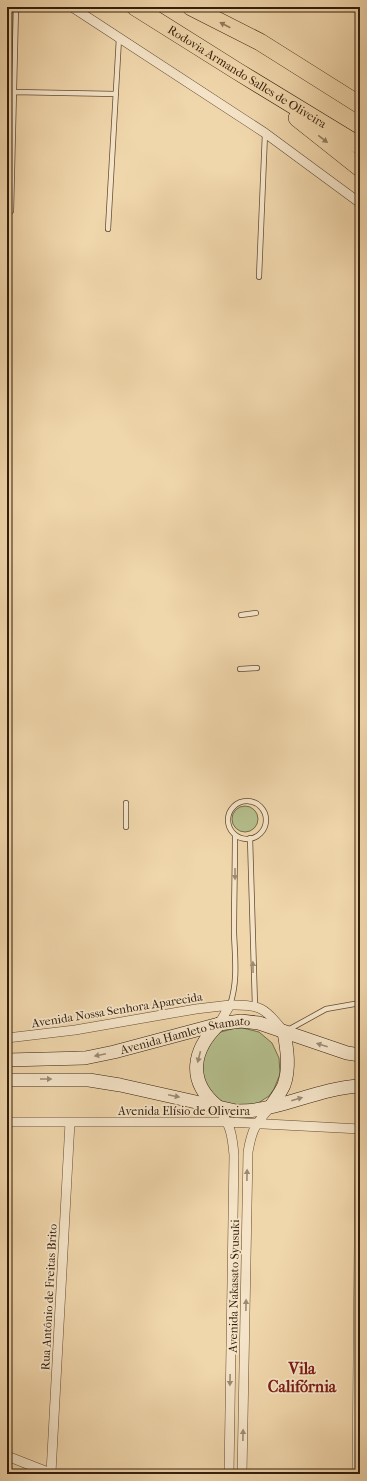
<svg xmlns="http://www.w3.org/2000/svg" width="367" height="1481" viewBox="0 0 367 1481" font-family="'IM FELL French Canon',serif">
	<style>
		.green { fill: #b5bf8d; stroke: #746e4c }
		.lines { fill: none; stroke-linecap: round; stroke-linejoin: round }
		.service-casing { stroke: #624b33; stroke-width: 6 }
		.minor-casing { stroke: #624b33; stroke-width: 10 }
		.secondary-casing { stroke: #321d0b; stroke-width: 14 }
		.motorway-casing { stroke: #321d0b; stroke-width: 18 }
		.service { stroke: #f5e4c8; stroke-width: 4.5 }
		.minor { stroke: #f5e4c8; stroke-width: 9 }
		.secondary { stroke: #f5e4c8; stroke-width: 13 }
		.motorway { stroke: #f0d6ab; stroke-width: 17 }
		.oneway { fill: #917a5b }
		.oneway2 { fill: #9d8a73 }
		.labels { text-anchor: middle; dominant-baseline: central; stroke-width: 3.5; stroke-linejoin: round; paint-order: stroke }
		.street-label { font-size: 12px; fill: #321d0b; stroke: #f5e4c8 }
		.district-label { font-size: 16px; font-weight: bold; fill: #7a1f14; stroke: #f5e4c8 }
	</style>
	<rect width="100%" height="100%" fill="#f0d6ab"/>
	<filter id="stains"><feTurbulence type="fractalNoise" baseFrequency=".005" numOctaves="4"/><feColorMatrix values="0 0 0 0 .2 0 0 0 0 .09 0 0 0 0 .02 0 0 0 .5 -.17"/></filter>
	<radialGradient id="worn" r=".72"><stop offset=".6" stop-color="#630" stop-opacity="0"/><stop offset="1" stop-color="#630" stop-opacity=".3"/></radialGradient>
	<!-- green -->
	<path class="green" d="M232 819a13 13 0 1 1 26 0a13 13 0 1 1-26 0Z
		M235 1028H243L259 1032 272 1043 279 1058 280 1074 274 1089 269 1096 255 1105 232 1107 212 1096 200 1070V1062L215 1036 221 1032Z"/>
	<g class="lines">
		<defs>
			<path id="service" d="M14 92 116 94
				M11 211 16 7
				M108 229 119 38
				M259 277 265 133
				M241 615 256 613
				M240 669 257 668
				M228 820a19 19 0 1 1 38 0a19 19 0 1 1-38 0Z
				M126 827V803
				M250 838 255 1006
				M230 1005C238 981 235 958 234 933 234 900 235 867 235 835
				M288 1030 326 1009 360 1003"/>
			<path id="minor" d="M72 7 265 133 360 203
				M219 1024 230 1005C259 1004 266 1008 283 1031
				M7 1038 75 1030 196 1009 230 1005
				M218 1107C230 1125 232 1132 234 1155L229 1474
				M7 1122H228L360 1129
				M7 1456 53 1474
				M7 1472 12 1474
				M51 1473 70 1122
				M242 1474 248 1152C252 1128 256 1124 271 1106
				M357 1474 360 1129"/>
			<g id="secondary">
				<path id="s1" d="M7 1060 85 1058 114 1052 219 1024 241 1021 259 1023 347 1053 360 1055"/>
				<path d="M7 1080H89L120 1085 236 1111C242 1111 249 1111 255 1110 290 1105 323 1088 360 1086"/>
				<path d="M217 1106C187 1081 192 1050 219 1024"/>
				<path d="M271 1106C275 1100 281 1092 284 1085 290 1068 287 1049 284 1032"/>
			</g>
			<g id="motorway">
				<path id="s2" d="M135 7 237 71 360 146"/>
				<path d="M191 7 260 42 360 105"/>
				<path d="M297 118 360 168"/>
			</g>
		</defs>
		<!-- service casing -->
		<use href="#service" class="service-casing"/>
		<!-- minor casing -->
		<use href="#minor" class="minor-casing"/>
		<!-- secondary casing -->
		<use href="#secondary" class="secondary-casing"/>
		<!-- motorway casing -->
		<use href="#motorway" class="motorway-casing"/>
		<!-- service -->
		<use href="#service" class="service"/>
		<!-- minor -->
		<use href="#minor" class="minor"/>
		<!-- secondary -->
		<use href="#secondary" class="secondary"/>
		<!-- motorway -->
		<use href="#motorway" class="motorway"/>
	</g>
	<!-- one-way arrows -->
	<defs><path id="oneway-solid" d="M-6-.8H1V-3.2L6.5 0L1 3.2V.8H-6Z"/></defs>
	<g class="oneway">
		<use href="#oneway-solid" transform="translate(225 25) rotate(-153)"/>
		<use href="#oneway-solid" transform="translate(323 139) rotate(38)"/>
	</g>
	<g class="oneway2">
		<use href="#oneway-solid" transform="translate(235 874) rotate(90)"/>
		<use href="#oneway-solid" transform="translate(253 967) rotate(-91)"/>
		<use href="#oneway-solid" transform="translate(322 1045) rotate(-162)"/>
		<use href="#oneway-solid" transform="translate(100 1055) rotate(168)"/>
		<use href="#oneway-solid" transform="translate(199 1057) rotate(104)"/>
		<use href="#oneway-solid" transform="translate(46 1079)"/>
		<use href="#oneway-solid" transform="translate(174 1096) rotate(12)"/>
		<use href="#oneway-solid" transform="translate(297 1099) rotate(-16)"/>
		<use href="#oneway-solid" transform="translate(247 1175) rotate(-89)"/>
		<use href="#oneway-solid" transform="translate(246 1305) rotate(-89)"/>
		<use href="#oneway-solid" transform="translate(230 1380) rotate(91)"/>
		<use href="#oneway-solid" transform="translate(243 1435) rotate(-89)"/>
	</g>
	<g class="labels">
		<!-- street labels -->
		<g class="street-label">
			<text stroke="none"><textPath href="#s2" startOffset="132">Rodovia Armando Salles de Oliveira</textPath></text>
			<text transform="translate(117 1010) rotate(-9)">Avenida Nossa Senhora Aparecida</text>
			<text stroke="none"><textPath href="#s1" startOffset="181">Avenida Hamleto Stamato</textPath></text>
			<text x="184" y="1111">Avenida Elísio de Oliveira</text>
			<text transform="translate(234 1286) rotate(-89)">Avenida Nakasato Syusuki</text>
			<text transform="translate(49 1297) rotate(-87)">Rua Antônio de Freitas Brito</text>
		</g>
		<!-- district labels -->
		<g class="district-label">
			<text x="302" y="1368">Vila<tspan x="302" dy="18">Califórnia</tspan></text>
		</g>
	</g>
	<!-- margin -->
	<rect width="367" height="1481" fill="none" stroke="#f0d6ab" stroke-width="24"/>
	<rect x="8" y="8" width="351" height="1465" fill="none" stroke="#321d0b" stroke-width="2"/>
	<rect x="12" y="12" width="343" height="1457" fill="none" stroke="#321d0b"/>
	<rect width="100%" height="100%" filter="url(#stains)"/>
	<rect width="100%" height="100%" fill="url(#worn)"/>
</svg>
